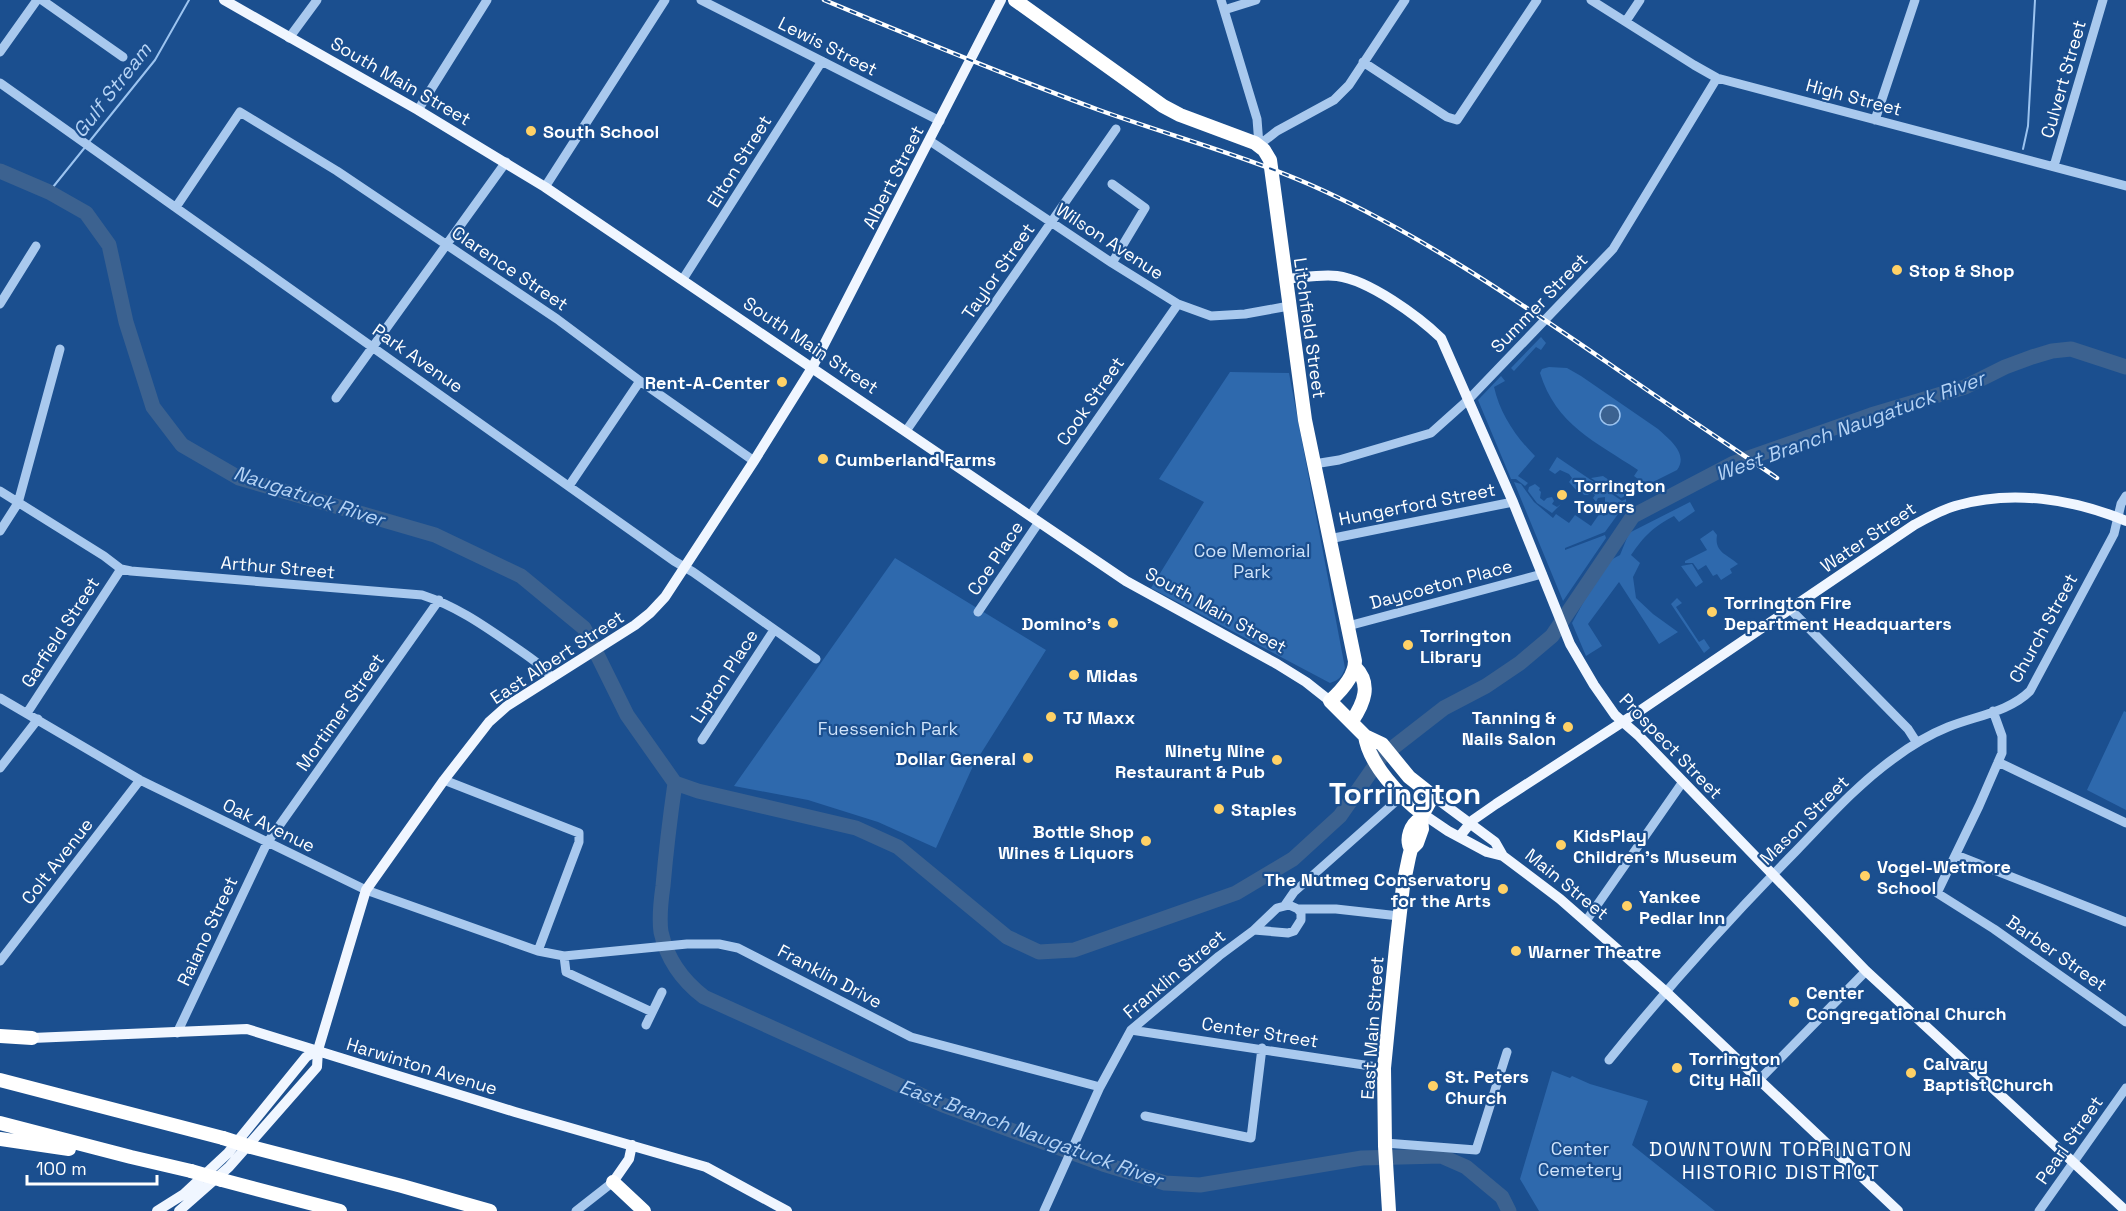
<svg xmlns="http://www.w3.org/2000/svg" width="2126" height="1211" viewBox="0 0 2126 1211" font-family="'Space Grotesk',sans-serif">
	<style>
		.green { fill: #2e69ad }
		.water { fill: #3c6290; stroke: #9cc4f0; stroke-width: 1.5 }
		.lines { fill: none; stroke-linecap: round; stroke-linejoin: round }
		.stream { stroke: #9cc4f0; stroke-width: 2 }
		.river { stroke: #3c6290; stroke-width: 15 }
		.minor { stroke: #a9c9ee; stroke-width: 9 }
		.major { stroke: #f0f6ff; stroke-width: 10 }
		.highway { stroke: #fff; stroke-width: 14 }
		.rail-casing { stroke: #fff; stroke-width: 4.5 }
		.rail { stroke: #1b4f8f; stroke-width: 2; stroke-dasharray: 7; stroke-linecap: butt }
		.highway-bridge { stroke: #fff; stroke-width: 14 }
		.poi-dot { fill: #ffd166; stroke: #1b4f8f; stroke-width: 2 }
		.labels { text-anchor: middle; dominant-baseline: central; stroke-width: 4.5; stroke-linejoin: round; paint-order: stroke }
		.street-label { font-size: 18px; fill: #fff; stroke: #1b4f8f }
		.poi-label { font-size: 18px; font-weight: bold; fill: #fff; stroke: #1b4f8f; text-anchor: start }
		.park-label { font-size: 18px; fill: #cfe3fa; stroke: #1b4f8f }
		.water-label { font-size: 20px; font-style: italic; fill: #b5d3f5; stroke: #1b4f8f }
		.neighbourhood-label { font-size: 20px; letter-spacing: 1.5px; fill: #fff; stroke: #1b4f8f }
		.town-label { font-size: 30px; font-weight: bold; fill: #fff; stroke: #1b4f8f }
	</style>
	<rect width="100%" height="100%" fill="#1b4f8f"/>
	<!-- green -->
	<path class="green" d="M1541 337 1546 343 1541 350 1536 347 1514 371 1511 368Z
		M1549 367 1567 368 1581 376 1658 429C1669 439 1689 454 1677 470L1621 498 1591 478 1603 476 1624 490 1628 484 1632 486 1638 479 1634 476 1638 470C1596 442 1556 425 1540 373L1542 369Z
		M1230 372 1289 373 1345 668C1342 677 1339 680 1330 683L1151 588 1204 502 1159 479Z
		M1501 376 1505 381 1494 387C1500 414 1516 437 1535 456L1518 476 1528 483 1525 486 1516 479H1511L1478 400Z
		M1557 457 1622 501 1626 499V503L1605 532 1565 548V550L1605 535 1606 538 1563 601 1514 482 1521 484 1534 502 1553 518 1556 514 1569 523 1575 515 1591 526 1600 513 1604 516 1607 512 1603 509 1604 507 1601 504 1605 503V497L1598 498 1596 502 1593 498 1595 495 1591 492 1588 495H1584L1581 491 1582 489 1578 486 1576 490 1569 482 1572 478 1569 474 1560 470 1555 474 1549 470Z
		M1535 484 1540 488 1539 490 1541 492 1540 498 1544 501 1547 498 1552 497 1554 501 1552 504 1557 507 1561 504 1552 513 1537 503 1528 491 1529 487Z
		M1690 502 1695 511 1679 522 1674 516C1653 527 1645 535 1631 555L1640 563 1633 577 1636 598 1653 614 1678 632 1659 644 1619 582 1588 624 1602 646 1586 656 1572 623 1605 563 1620 555 1629 533Z
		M1713 530 1717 535C1714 553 1728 554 1738 564L1730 569 1732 573 1721 580 1717 574 1713 576 1706 565 1698 570 1693 563H1685V561L1707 550 1700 539Z
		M895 558 1046 650 973 766 936 848 878 822 808 800 734 786Z
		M1692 564 1703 582 1696 587 1681 566Z
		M1677 598 1682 603 1676 607 1699 642 1704 639 1710 648 1704 653 1671 604Z
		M2124 711 2126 712V810L2087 790Z
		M1552 1071 1570 1078 1572 1076 1590 1084 1648 1101 1632 1145 1715 1211H1539L1520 1179Z"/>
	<!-- water -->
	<path class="water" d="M1600 415a10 10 0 1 1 20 0a10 10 0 1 1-20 0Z"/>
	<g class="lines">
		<!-- stream -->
		<path class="stream" d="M89 142 155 60 189 0
			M2023 149 2028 126 2035 0
			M49 192 86 146"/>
		<!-- river -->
		<path class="river" d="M0 171 49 192 86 213 109 245 126 322 153 407 182 445 239 478 435 535 521 576 584 628 627 715 675 783
			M675 783 698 791 856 828 898 847 1007 937 1039 952 1074 950 1236 893 1293 859 1340 816 1381 757 1444 708 1486 686 1520 663 1552 636 1633 516 1734 463 1871 415 1965 387 2005 367 2032 357 2052 351 2071 349 2126 367
			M675 783C670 818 666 851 663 886 661 900 659 918 661 932 667 959 683 981 704 997L943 1105 1103 1164 1165 1183 1200 1185 1362 1158 1441 1156 1466 1167 1502 1197 1509 1211"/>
		<!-- minor -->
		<path class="minor" d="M42 0 123 57
			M701 0 940 121
			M1221 0 1257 119 1259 145
			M1591 0 1694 65 1717 78 2126 186
			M1224 10 1256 0
			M1626 21 1640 0
			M289 38 317 0
			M0 52 37 0
			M1363 62 1447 117 1457 120 1537 0
			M0 83 674 561 693 572 816 659
			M418 110 487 0
			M1875 120 1915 0
			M930 141 1112 263 1178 304 1211 316 1245 314 1289 306
			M1259 145 1277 131 1334 100 1349 85 1405 0
			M2054 166 2103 0
			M545 187 665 0
			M176 207 240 112 337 171 557 319 640 381 754 461
			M1112 263 1145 208 1112 184
			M683 279 822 61
			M0 304 36 246
			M336 398 506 162
			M906 431 1116 129
			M1314 464 1339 460 1431 433 1469 399 1613 249 1717 78
			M569 486 640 381
			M0 491 104 556 121 569 131 571 422 595C456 606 483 625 512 645 526 655 541 664 552 678
			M1030 516 1178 304
			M0 531 18 503 60 349
			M1329 539 1513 502
			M1790 609 1908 729 1917 743
			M978 612 1039 522
			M1348 626 1542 574
			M0 698 140 780 366 890 538 951 564 956 687 944H719L738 948 911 1037 1100 1087
			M1993 711 2002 736V753L1979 806 1937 893 1994 929 2126 1022
			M27 713 121 569
			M702 740 774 630
			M1998 762 2126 823
			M0 768 38 719
			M444 780 579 833V842L538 951
			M1956 855 2126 922
			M1285 905 1294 892 1402 796
			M1298 909H1336L1399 916
			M1586 921 1682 783
			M564 956 566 972 652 1012
			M0 961 140 780
			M646 1025 662 992
			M1131 1030 1384 1068
			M177 1033 267 843 439 600
			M1609 1060C1668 987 1731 917 1797 850 1827 819 1857 785 1893 759 1909 747 1928 735 1948 727 1975 716 2009 712 2030 691L2114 534 2121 504 2126 496
			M1760 1079 1866 971
			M1145 1116 1251 1138 1262 1048
			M1385 1143 1476 1150 1507 1052
			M576 1211 613 1182
			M1044 1211 1100 1087 1131 1030 1219 956 1254 930 1277 908 1289 905 1298 909 1301 913V920L1294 931 1288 933 1254 930
			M2039 1211 2126 1088"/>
		<!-- major -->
		<path class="major" d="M224 0 418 110 545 187 1126 581 1277 664 1306 682 1330 701
			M1285 279C1302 278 1320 274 1337 276 1369 280 1418 316 1441 338L1513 502 1570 644 1594 685 1615 715 1639 736 1866 971 2126 1211
			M1433 796 1495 842 1503 856
			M1423 814 1448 831 1487 852 1503 856 1560 899 1665 991 1898 1211
			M1459 837 1473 820 1496 804 1641 710 1914 525C1927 518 1941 510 1955 506 2011 489 2074 499 2126 521
			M32 1038 247 1029 515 1112 706 1167 787 1211
			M613 1182 629 1159 632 1145
			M157 1211 184 1194 228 1153 306 1057 318 1050
			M179 1211 229 1167 317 1067 318 1050 366 890 444 780 489 722 507 706 635 625 650 613 665 597 754 461 812 368 1001 0"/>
		<!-- highway -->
		<path class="highway" d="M1015 0 1163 106 1180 115 1255 143 1264 150 1270 160 1305 420 1355 661C1355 676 1341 691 1330 701L1365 736 1382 744 1409 777 1433 796 1421 817 1422 829 1417 843 1411 849 1409 857 1403 886 1396 947 1384 1068 1385 1146 1389 1211
			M1352 721C1364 703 1372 684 1355 667
			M1365 736C1369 764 1400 797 1423 814
			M1411 849C1405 839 1411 824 1420 819
			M0 1036 32 1038
			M0 1080 223 1138
			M0 1123 131 1157 191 1171
			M0 1139 69 1149
			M251 1147 402 1186 490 1211
			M222 1180 340 1211
			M613 1182 644 1211"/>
		<defs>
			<path id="rail" d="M824 0C915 38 1007 76 1099 110 1174 137 1250 157 1322 190 1424 237 1516 300 1608 363 1664 402 1721 440 1777 478"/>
		</defs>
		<!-- rail casing -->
		<use href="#rail" class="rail-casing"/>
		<!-- rail -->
		<use href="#rail" class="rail"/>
		<!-- highway-bridge -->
		<path class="highway-bridge" d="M223 1138 251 1147
			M191 1171 222 1180"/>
	</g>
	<!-- markers -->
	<g class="poi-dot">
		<circle cx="531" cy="131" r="6"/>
		<circle cx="1897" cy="270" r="6"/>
		<circle cx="782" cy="382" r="6"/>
		<circle cx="823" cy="459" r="6"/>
		<circle cx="1562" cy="495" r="6"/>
		<circle cx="1712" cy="612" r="6"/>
		<circle cx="1113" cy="623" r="6"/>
		<circle cx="1408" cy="645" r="6"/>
		<circle cx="1074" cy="675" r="6"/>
		<circle cx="1051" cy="717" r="6"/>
		<circle cx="1568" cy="727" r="6"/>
		<circle cx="1028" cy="758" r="6"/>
		<circle cx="1277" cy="760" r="6"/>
		<circle cx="1219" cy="809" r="6"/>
		<circle cx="1146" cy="841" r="6"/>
		<circle cx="1561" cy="845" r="6"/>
		<circle cx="1865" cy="876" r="6"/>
		<circle cx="1503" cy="889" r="6"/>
		<circle cx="1627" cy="906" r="6"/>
		<circle cx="1516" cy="951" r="6"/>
		<circle cx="1794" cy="1002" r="6"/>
		<circle cx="1677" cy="1068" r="6"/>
		<circle cx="1911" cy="1073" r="6"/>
		<circle cx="1433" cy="1086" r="6"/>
	</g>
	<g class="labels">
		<!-- street labels -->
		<g class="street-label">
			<text transform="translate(828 46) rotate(27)">Lewis Street</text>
			<text transform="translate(2063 79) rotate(-74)">Culvert Street</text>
			<text transform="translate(401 81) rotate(30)">South Main Street</text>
			<text transform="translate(1854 97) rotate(15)">High Street</text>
			<text transform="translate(739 161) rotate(-58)">Elton Street</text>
			<text transform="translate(893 177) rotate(-63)">Albert Street</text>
			<text transform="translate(1110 241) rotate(33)">Wilson Avenue</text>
			<text transform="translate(510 268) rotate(34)">Clarence Street</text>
			<text transform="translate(998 271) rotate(-55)">Taylor Street</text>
			<text transform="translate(1539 303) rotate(-46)">Summer Street</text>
			<text transform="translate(1310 328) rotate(82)">Litchfield Street</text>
			<text transform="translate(811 345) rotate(34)">South Main Street</text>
			<text transform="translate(418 358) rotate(35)">Park Avenue</text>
			<text transform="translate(1090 401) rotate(-55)">Cook Street</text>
			<text transform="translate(1417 504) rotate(-11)">Hungerford Street</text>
			<text transform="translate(1868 537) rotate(-34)">Water Street</text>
			<text transform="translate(995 558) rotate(-56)">Coe Place</text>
			<text transform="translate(278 567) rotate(5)">Arthur Street</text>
			<text transform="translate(1441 584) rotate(-15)">Daycoeton Place</text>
			<text transform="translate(1216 610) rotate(29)">South Main Street</text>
			<text transform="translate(2043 628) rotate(-61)">Church Street</text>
			<text transform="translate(60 632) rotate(-57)">Garfield Street</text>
			<text transform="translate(557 657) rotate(-33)">East Albert Street</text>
			<text transform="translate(724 676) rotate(-57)">Lipton Place</text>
			<text transform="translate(340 712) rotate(-55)">Mortimer Street</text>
			<text transform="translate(1671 746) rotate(46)">Prospect Street</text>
			<text transform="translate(1804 820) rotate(-45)">Mason Street</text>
			<text transform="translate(269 825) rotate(26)">Oak Avenue</text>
			<text transform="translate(57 861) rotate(-52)">Colt Avenue</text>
			<text transform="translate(1567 884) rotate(39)">Main Street</text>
			<text transform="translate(207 931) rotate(-65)">Raiano Street</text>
			<text transform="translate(2057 953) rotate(35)">Barber Street</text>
			<text transform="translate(1174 974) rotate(-40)">Franklin Street</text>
			<text transform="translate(830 976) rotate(28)">Franklin Drive</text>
			<text transform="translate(1372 1028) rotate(-86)">East Main Street</text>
			<text transform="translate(1260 1032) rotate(9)">Center Street</text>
			<text transform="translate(422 1066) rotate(17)">Harwinton Avenue</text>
			<text transform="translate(2069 1140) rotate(-55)">Pearl Street</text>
		</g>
		<!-- poi labels -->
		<g class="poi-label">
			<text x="543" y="131">South School</text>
			<text x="1909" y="270">Stop &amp; Shop</text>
			<text x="770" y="382" text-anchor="end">Rent-A-Center</text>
			<text x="835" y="459">Cumberland Farms</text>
			<text x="1574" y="485">Torrington<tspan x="1574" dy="21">Towers</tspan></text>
			<text x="1724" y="602">Torrington Fire<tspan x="1724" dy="21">Department Headquarters</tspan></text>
			<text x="1101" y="623" text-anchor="end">Domino's</text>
			<text x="1420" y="635">Torrington<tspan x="1420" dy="21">Library</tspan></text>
			<text x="1086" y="675">Midas</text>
			<text x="1063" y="717">TJ Maxx</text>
			<text x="1556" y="717" text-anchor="end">Tanning &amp;<tspan x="1556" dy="21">Nails Salon</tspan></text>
			<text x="1265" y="750" text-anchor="end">Ninety Nine<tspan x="1265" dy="21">Restaurant &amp; Pub</tspan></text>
			<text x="1016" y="758" text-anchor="end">Dollar General</text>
			<text x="1231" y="809">Staples</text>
			<text x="1134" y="831" text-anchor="end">Bottle Shop<tspan x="1134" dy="21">Wines &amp; Liquors</tspan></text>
			<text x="1573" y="835">KidsPlay<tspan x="1573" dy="21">Children's Museum</tspan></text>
			<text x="1877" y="866">Vogel-Wetmore<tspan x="1877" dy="21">School</tspan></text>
			<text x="1491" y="879" text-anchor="end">The Nutmeg Conservatory<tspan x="1491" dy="21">for the Arts</tspan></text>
			<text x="1639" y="896">Yankee<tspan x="1639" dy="21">Pedlar Inn</tspan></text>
			<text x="1528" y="951">Warner Theatre</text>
			<text x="1806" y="992">Center<tspan x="1806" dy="21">Congregational Church</tspan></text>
			<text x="1689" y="1058">Torrington<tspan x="1689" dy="21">City Hall</tspan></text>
			<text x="1923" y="1063">Calvary<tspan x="1923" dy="21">Baptist Church</tspan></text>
			<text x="1445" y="1076">St. Peters<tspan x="1445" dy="21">Church</tspan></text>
		</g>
		<!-- park labels -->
		<g class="park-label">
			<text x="1252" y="550">Coe Memorial<tspan x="1252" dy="21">Park</tspan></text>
			<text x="888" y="728">Fuessenich Park</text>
			<text x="1580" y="1148">Center<tspan x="1580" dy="21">Cemetery</tspan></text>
		</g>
		<!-- water labels -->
		<g class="water-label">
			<text transform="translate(112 90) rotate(-52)">Gulf Stream</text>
			<text transform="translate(1850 426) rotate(-20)">West Branch Naugatuck River</text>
			<text transform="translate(309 496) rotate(18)">Naugatuck River</text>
			<text transform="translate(1031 1133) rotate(20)">East Branch Naugatuck River</text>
		</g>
		<!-- neighbourhood labels -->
		<g class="neighbourhood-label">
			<text x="1781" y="1149">DOWNTOWN TORRINGTON<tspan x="1781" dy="23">HISTORIC DISTRICT</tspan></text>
		</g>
		<!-- town labels -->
		<g class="town-label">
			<text x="1405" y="793">Torrington</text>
		</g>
	</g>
	<!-- scale -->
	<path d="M27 1175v9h130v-9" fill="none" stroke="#ffffff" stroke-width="3"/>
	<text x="36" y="1175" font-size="18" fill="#ffffff" stroke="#1b4f8f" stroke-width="4.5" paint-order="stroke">100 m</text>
</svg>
